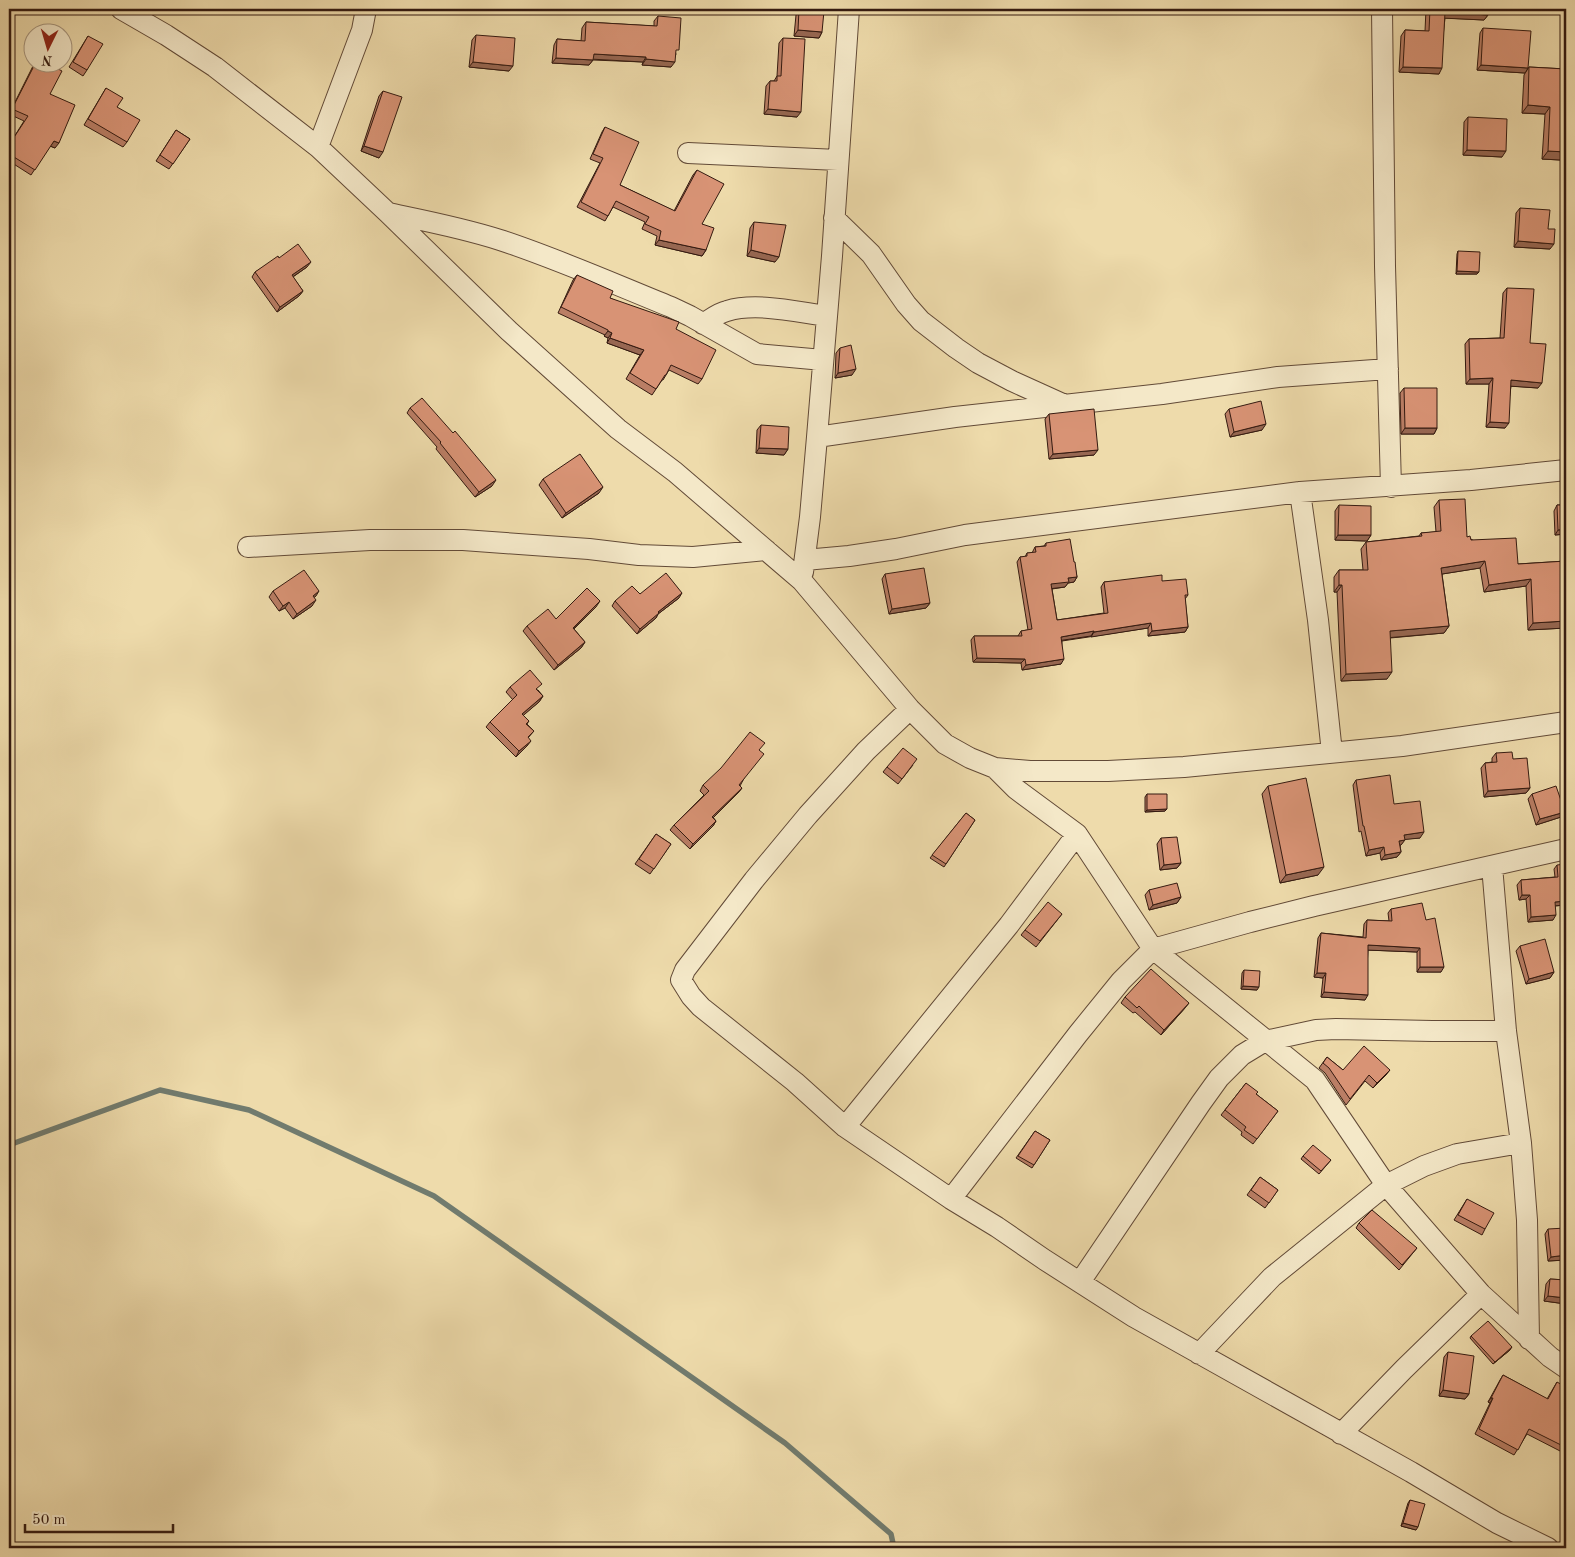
<svg xmlns="http://www.w3.org/2000/svg" width="1575" height="1557" viewBox="0 0 1575 1557" font-family="'Old Standard TT',serif">
	<style>
		.lines { fill: none; stroke-linecap: round; stroke-linejoin: round }
		.stream { stroke: #717b6e; stroke-width: 5.5 }
		.street-casing { stroke: #624a37; stroke-width: 22 }
		.street { stroke: #f4e8c8; stroke-width: 20 }
		.wall { fill: #ba7e65; stroke: #341a10 }
		.shaded-wall { fill: #976752; stroke: #341a10 }
		.building { fill: #d89375; stroke: #341a10 }
	</style>
	<rect width="100%" height="100%" fill="#eedbab"/>
	<filter id="stains"><feTurbulence type="fractalNoise" baseFrequency=".004" numOctaves="4"/><feColorMatrix values="0 0 0 0 .2 0 0 0 0 .09 0 0 0 0 .02 0 0 0 .5 -.17"/></filter>
	<radialGradient id="worn" r=".72"><stop offset=".6" stop-color="#630" stop-opacity="0"/><stop offset="1" stop-color="#630" stop-opacity=".3"/></radialGradient>
	<g class="lines">
		<!-- stream -->
		<path class="stream" d="M9 1145 160 1090 249 1110 434 1196 785 1443 891 1534 894 1548"/>
		<defs>
			<path id="street" d="M121 9 166 35 215 67 318 147 388 213 509 331 618 429 675 472 802 581 910 709 945 744 970 758 995 768 1030 771H1108L1184 767 1402 746 1566 722
				M1382 9 1385 266 1391 487
				M318 147 362 30 366 9
				M688 153 838 160
				M388 213C426 221 463 228 500 240 558 259 614 284 671 307L690 316 757 354 823 360
				M834 218 871 254 906 304 921 321 956 348 978 363 1012 381 1065 405
				M703 324C711 319 718 313 727 311 756 302 797 312 827 316
				M817 437 955 417 1162 394 1278 377 1388 369
				M1300 492 1318 620 1332 753
				M248 547 370 540H463L589 549 639 555 693 557 766 550
				M805 560 849 556 896 549 965 535 1300 492 1471 480 1566 470
				M803 572 810 517 817 437 832 256 849 9
				M910 709 866 751 808 815 754 880 685 970 681 980 691 996 701 1007 795 1082 845 1127 951 1199 997 1227 1045 1260 1134 1317 1411 1472 1497 1523 1548 1548
				M995 768 1016 789 1077 834 1153 949 1315 1080 1386 1185 1481 1294 1550 1357 1566 1368
				M1492 866 1506 1031 1521 1143 1527 1220 1529 1339
				M845 1127 1009 925 1077 834
				M951 1199 1078 1034 1121 981 1153 949 1250 922 1314 906 1566 849
				M1080 1282 1201 1103 1219 1078 1242 1055 1265 1041 1316 1030 1336 1029 1432 1031H1506
				M1199 1354 1272 1277 1386 1185 1424 1166 1457 1154 1521 1143
				M1341 1434 1404 1369 1481 1294"/>
		</defs>
		<!-- street casing -->
		<use href="#street" class="street-casing"/>
		<!-- street -->
		<use href="#street" class="street"/>
	</g>
	<!-- wall -->
	<path class="wall" d="M1426 9H1488V15L1484 20 1445 18 1439 74 1399 72 1401 36 1405 30 1425 31Z
		M799 10 822 32 819 38 794 36 796 15Z
		M658 16 676 54 671 67 642 65 643 62 593 60 589 65 552 63 554 45 557 39 581 41 582 28 586 22 654 26V21Z
		M1483 28 1525 73 1477 70 1480 33Z
		M476 35 509 71 469 67 472 40Z
		M88 36 87 70 83 76 69 67Z
		M783 38 797 117 764 114 766 86 770 81H774L777 76 779 43Z
		M35 62H45L50 94 55 148 50 146 31 175 9 161V145L24 121 9 114Z
		M1529 67 1566 69 1560 160 1542 159 1545 114 1522 113 1524 75Z
		M106 88 117 107 127 142 123 147 84 125Z
		M383 91 379 158 361 151 379 96Z
		M1468 117 1502 157 1463 155 1464 122Z
		M605 127 620 185 674 211 693 175 697 170 702 224 706 250 702 256 655 245 657 236 642 229 645 222 613 207 605 221 577 207 600 163 590 159 602 132Z
		M176 130 190 139 169 169 156 161Z
		M1520 208 1548 229 1550 249 1514 247 1516 213Z
		M754 222 775 262 747 256 750 228Z
		M1458 251 1477 274H1456L1457 254Z
		M279 258 307 267 293 277 303 291 299 296 277 312 252 277 255 272Z
		M577 275 610 298 676 329 702 379 698 384 669 370 663 380H662L652 395 626 379 640 355 607 343 608 338 604 336 605 335 558 313 573 280Z
		M1507 288 1538 388 1511 386 1505 428 1486 427 1489 384H1466L1465 344 1469 339 1500 338 1503 293Z
		M840 348 852 375 835 378 836 353Z
		M1404 388 1437 428 1434 434H1401L1400 393Z
		M410 408 492 486 475 497 436 449 437 447 407 413Z
		M1229 409 1262 430 1230 437 1225 414Z
		M1049 414 1094 455 1049 459 1045 419Z
		M761 425 788 449 784 455 756 453 757 430Z
		M543 479 599 493 562 518 539 485Z
		M1566 496V534L1555 535 1554 511 1557 505H1563V501Z
		M1439 500 1467 537 1518 564 1566 561V628L1528 630 1526 586 1484 592 1480 568 1442 574 1449 626 1444 633 1390 638 1387 679 1341 681 1337 592H1334V577L1339 570H1363L1361 549 1366 542 1419 536 1421 533 1436 532 1434 507Z
		M1339 505 1371 535 1367 541 1335 540V511Z
		M1046 543 1074 562 1077 577 1074 582 1068 583 1065 587 1052 589 1057 620 1104 613 1101 587 1104 582 1162 581 1188 595 1185 599 1188 627 1185 632 1148 636V628L1062 641 1061 664 1022 670 1021 663 973 662 971 640 974 636H1018L1021 631 1028 630 1017 562 1020 557H1025L1027 553H1032L1035 547 1044 546Z
		M885 574 930 603 926 608 889 614 882 579Z
		M273 591 316 596 314 597 312 606 293 619 285 608 279 611 269 597Z
		M640 594 679 598 658 614 656 618 637 634 612 606 615 601Z
		M596 607 574 629 585 642 581 648 554 670 523 631 527 626 556 619Z
		M510 687 538 690 543 696 539 702 523 715 529 721 527 724 534 731 528 738 527 746 516 757 486 727 490 722 513 700 506 692Z
		M759 750 740 786 742 788 738 793 713 817 716 821 713 826 690 849 670 830 674 825 704 795 700 791 703 785Z
		M1496 753 1513 759 1530 788 1526 793 1484 797 1481 768 1485 763 1492 762V758Z
		M913 765 898 784 883 772 887 767Z
		M1356 780 1394 804 1420 838 1405 839 1401 845H1400L1401 852 1397 857 1381 860 1380 853 1366 856 1361 831 1359 832 1353 785Z
		M1268 786 1318 875 1280 883 1262 794Z
		M1147 794 1167 809 1165 811 1145 812V797Z
		M1532 794 1565 812 1561 817 1536 825 1528 799Z
		M966 813 975 820 944 867 930 858Z
		M656 834 671 844 650 874 635 864Z
		M1161 838 1181 863 1177 868 1160 870 1157 844Z
		M1557 865 1566 905 1555 906 1553 920 1528 922 1526 899 1519 900 1517 885 1521 880 1555 877 1554 869Z
		M1149 890 1181 897 1177 903 1149 910 1145 895Z
		M1391 909 1426 920 1441 972H1417V952L1368 950 1365 1000 1321 997 1323 978 1314 977 1318 938 1321 933 1363 937 1364 924 1367 920 1389 921 1388 913Z
		M1062 914 1036 947 1021 935 1025 930Z
		M1520 946 1554 972 1550 978 1526 984 1516 951Z
		M1244 970 1257 990 1241 989 1242 973Z
		M1125 997 1185 1008 1161 1035 1135 1012 1133 1013 1121 1003Z
		M1327 1057 1343 1070 1386 1075 1373 1088 1365 1081 1346 1105 1325 1073 1319 1068Z
		M1246 1083 1256 1094 1278 1111 1253 1144 1241 1135 1242 1132 1221 1115Z
		M1035 1131 1050 1140 1032 1168 1016 1158Z
		M1303 1156 1331 1160 1319 1174 1301 1159Z
		M1260 1177 1278 1190 1265 1208 1247 1195Z
		M1467 1199 1485 1229 1482 1235 1454 1220Z
		M1359 1223 1417 1248 1399 1270 1356 1228Z
		M1548 1229 1566 1260 1548 1261 1545 1234Z
		M1550 1279 1566 1280V1304L1544 1301 1546 1284Z
		M1471 1336 1510 1350 1493 1364 1470 1338Z
		M1448 1352 1469 1394 1465 1399 1439 1396 1444 1357Z
		M1503 1375 1547 1399 1557 1382 1565 1447 1562 1452 1527 1434 1514 1455 1475 1434 1490 1403 1488 1402 1500 1380Z
		M1410 1500 1416 1530 1401 1526 1408 1503Z"/>
	<!-- shaded-wall -->
	<path class="shaded-wall" d="M1445 12 1488 15 1484 20 1441 18Z
		M798 30 822 32 819 38 794 36Z
		M594 54 646 57 643 62 590 59Z
		M556 58 593 60 589 65 552 63Z
		M646 59 675 62 671 67 642 65Z
		M473 62 513 66 509 71 469 67Z
		M1481 65 1528 68 1525 73 1477 70Z
		M1403 67 1442 68 1439 74 1399 72Z
		M1528 105 1550 107 1545 114 1522 113Z
		M768 109 801 112 797 117 764 114Z
		M54 141 59 143 55 148 50 146Z
		M364 146 383 152 379 158 361 151Z
		M1467 150 1506 151 1502 157 1463 155Z
		M1548 151 1566 152 1560 160 1542 159Z
		M659 240 706 250 702 256 655 245Z
		M1518 241 1554 244 1550 249 1514 247Z
		M751 250 779 257 775 262 747 256Z
		M311 262 307 267 288 280 292 275Z
		M1457 271 1479 272 1477 274H1456Z
		M303 291 299 296 277 312 280 307Z
		M608 331 612 333 608 338 604 336Z
		M610 338 644 350 640 355 607 343Z
		M856 369 852 375 835 378 838 373Z
		M1493 378 1489 384H1466L1470 379Z
		M1511 380 1542 383 1538 388 1508 386Z
		M1490 422 1509 423 1505 428 1486 427Z
		M1266 424 1262 430 1230 437 1234 432Z
		M1405 428H1437L1434 434H1401Z
		M759 448 788 449 784 455 756 453Z
		M1098 450 1094 455 1049 459 1053 454Z
		M496 480 492 486 475 497 479 492Z
		M603 487 599 493 562 518 566 513Z
		M1566 529V534L1555 535 1558 530Z
		M1338 535H1371L1367 541 1335 540Z
		M1485 561 1480 568 1436 575 1441 568Z
		M1077 577 1074 582 1068 583 1065 587 1048 589 1051 584 1068 578Z
		M1531 579 1526 586 1484 592 1489 585Z
		M1339 585H1342L1337 592H1334Z
		M319 591 316 596 309 601 313 596Z
		M682 593 679 598 658 614 656 618 637 634 640 629 658 612Z
		M316 600 312 606 293 619 297 614Z
		M600 601 596 607 569 633 573 628Z
		M289 602 285 608 279 611 283 606Z
		M930 603 926 608 889 614 892 609Z
		M1566 621V628L1528 630 1533 623Z
		M1151 623 1148 628 1091 637 1094 632Z
		M1449 626 1444 633 1385 638 1390 631Z
		M1188 627 1185 632 1148 636 1152 631Z
		M1094 631 1091 636 1057 641 1061 637Z
		M585 642 581 648 554 670 558 665Z
		M977 658 1025 659 1021 663 973 662Z
		M1064 659 1061 664 1022 670 1026 665Z
		M1392 672 1387 679 1341 681 1346 674Z
		M543 696 539 702 518 720 522 714Z
		M531 741 527 746 516 757 519 751Z
		M742 788 738 793 709 822 712 817Z
		M1530 788 1526 793 1484 797 1488 791Z
		M1167 809 1165 811 1145 812 1147 810Z
		M1565 812 1561 817 1536 825 1540 819Z
		M716 821 713 826 690 849 693 844Z
		M1424 832 1420 838 1400 840 1404 835Z
		M1405 840 1401 845 1395 846 1399 841Z
		M1384 847 1380 853 1366 856 1369 850Z
		M1401 852 1397 857 1381 860 1385 855Z
		M1181 863 1177 868 1160 870 1164 865Z
		M1324 867 1318 875 1280 883 1286 875Z
		M1522 895H1530L1526 899 1519 900Z
		M1181 897 1177 903 1149 910 1153 905Z
		M1566 901V905L1552 906 1555 902Z
		M1556 915 1553 920 1528 922 1531 917Z
		M1368 945 1420 948 1417 952 1365 950Z
		M1420 967H1444L1441 972H1417Z
		M1554 972 1550 978 1526 984 1529 979Z
		M1317 973H1326L1323 978 1314 977Z
		M1243 986 1259 987 1257 990 1241 989Z
		M1324 992 1368 995 1365 1000 1321 997Z
		M1189 1003 1185 1008 1161 1035 1164 1030Z
		M1390 1070 1386 1075 1373 1088 1377 1083Z
		M1566 1255V1260L1548 1261 1551 1257Z
		M1548 1296 1566 1298V1304L1544 1301Z
		M1512 1347 1510 1350 1493 1364 1495 1362Z
		M1443 1390 1469 1394 1465 1399 1439 1396Z
		M1491 1398H1493L1490 1403 1488 1402Z
		M1403 1523 1418 1527 1416 1530 1401 1526Z"/>
	<!-- building -->
	<path class="building" d="M1430 9H1488V15L1445 12 1442 68 1403 67 1405 30 1429 31Z
		M799 10 824 11 822 32 798 30Z
		M658 16 681 18 679 50H676L675 62 646 59V57L594 54 593 60 556 58 557 39 585 41 586 22 657 26Z
		M1483 28 1531 31 1528 68 1481 65Z
		M476 35 515 38 513 66 473 62Z
		M88 36 103 44 87 70 73 62Z
		M783 38 805 39 801 112 768 109 770 81H777V76H781Z
		M36 62H45L62 71 50 94 75 105 59 143 54 141 35 170 9 154V145L28 116 12 109Z
		M1529 67 1566 69V152L1548 151 1550 107 1528 105Z
		M106 88 123 98 117 107 140 120 127 142 88 119Z
		M383 91 402 97 383 152 364 146Z
		M1468 117 1507 119 1506 151 1467 150Z
		M605 127 639 142 620 185 675 211 697 170 724 184 702 224 714 228 706 250 659 240 661 231 645 224 649 217 616 201 608 216 581 202 603 158 593 154Z
		M176 130 190 139 173 164 160 155Z
		M1520 208 1550 210 1548 229H1555L1554 244 1518 241Z
		M754 222 786 225 779 257 751 250Z
		M298 244 311 262 292 275 303 291 280 307 255 272 278 256 279 258Z
		M1458 251 1480 252 1479 272 1457 271Z
		M577 275 613 291 610 298 679 322 676 329 716 350 702 379 671 365 666 375H665L656 389 630 373 644 350 610 338 612 333 608 331V330L561 307Z
		M1507 288 1534 289 1530 343 1546 344 1542 383 1511 380 1509 423 1490 422 1493 378 1470 379 1469 339 1504 338Z
		M851 345 856 369 838 373 840 348Z
		M1404 388H1437V428H1405Z
		M422 398 453 433 455 431 496 480 479 492 440 443 441 442 410 408Z
		M1261 401 1266 424 1234 432 1229 409Z
		M1094 409 1098 450 1053 454 1049 414Z
		M761 425 789 427 788 449 759 448Z
		M580 454 603 487 566 513 543 479Z
		M1465 499 1467 537 1470 536 1471 540 1516 538 1518 564 1566 561V621L1533 623 1531 579 1489 585 1485 561 1441 568 1449 626 1390 631 1392 672 1346 674 1342 585H1339V570H1368L1366 542 1422 536 1421 533 1441 531 1439 500Z
		M1339 505 1371 506V535H1338Z
		M1557 505H1566V529L1558 530Z
		M1070 539 1074 562H1075L1077 577 1068 578 1069 582 1051 584 1057 620 1108 613 1104 582 1162 575V581L1186 579 1188 595H1185L1188 627 1152 631 1151 623 1094 632V631L1061 637 1064 659 1026 665 1025 659 977 658 974 636H1022L1021 631 1032 629 1020 557 1027 556V553L1036 552 1035 547 1046 546V543Z
		M924 568 930 603 892 609 885 574Z
		M304 570 319 591 313 596 316 600 297 614 289 602 283 606 273 591Z
		M666 573 682 593 658 612 659 613 640 629 615 601 632 586 640 594Z
		M587 588 600 601 573 628 585 642 558 665 527 626 548 609 556 619Z
		M530 670 542 684 536 689 543 696 522 714 529 721 526 724 534 731 528 737 531 741 519 751 490 722 517 695 510 687Z
		M750 732 765 743 759 750 764 754 739 785 742 788 712 817 716 821 693 844 674 825 709 791 703 785 721 768Z
		M903 748 917 759 902 779 887 767Z
		M1512 752 1513 759 1527 758 1530 788 1488 791 1485 763 1497 762 1496 753Z
		M1390 775 1394 804 1420 801 1424 832 1404 835 1405 840 1399 841 1401 852 1385 855 1384 847 1369 850 1364 826H1363L1356 780Z
		M1306 778 1324 867 1286 875 1268 786Z
		M1556 786 1565 812 1540 819 1532 794Z
		M1147 794H1167V809L1147 810Z
		M966 813 975 820 946 864 932 855Z
		M656 834 671 844 654 869 639 859Z
		M1177 837 1181 863 1164 865 1161 838Z
		M1566 864V901L1555 902 1556 915 1531 917 1530 895H1522L1521 880 1558 877 1557 865Z
		M1177 883 1181 897 1153 905 1149 890Z
		M1048 902 1062 914 1040 941 1025 930Z
		M1422 903 1426 920 1435 918 1444 967H1420V948L1368 945V995L1324 992 1326 973H1317L1321 933 1366 938 1367 920 1392 921 1391 909Z
		M1545 939 1554 972 1529 979 1520 946Z
		M1151 969 1189 1003 1164 1030 1139 1006 1137 1008 1125 997Z
		M1244 970 1260 971 1259 987 1243 986Z
		M1364 1046 1390 1070 1377 1083 1369 1075 1350 1099 1329 1068 1323 1063 1327 1057 1343 1070Z
		M1246 1083 1258 1092 1256 1094 1278 1111 1257 1139 1244 1130 1246 1127 1225 1110Z
		M1035 1131 1050 1140 1034 1165 1018 1156Z
		M1313 1145 1331 1160 1321 1171 1303 1156Z
		M1260 1177 1278 1190 1269 1203 1251 1190Z
		M1467 1199 1494 1213 1485 1229 1458 1215Z
		M1372 1210 1417 1248 1402 1265 1359 1223Z
		M1566 1228V1255L1551 1257 1548 1229Z
		M1550 1279 1566 1280V1298L1548 1296Z
		M1488 1321 1512 1347 1495 1362 1471 1336Z
		M1448 1352 1474 1356 1469 1394 1443 1390Z
		M1503 1375 1548 1399 1557 1382 1566 1387V1444L1565 1447 1529 1429 1518 1450 1479 1429 1493 1398H1491Z
		M1410 1500 1425 1504 1418 1527 1403 1523Z"/>
	<!-- margin -->
	<rect width="1575" height="1557" fill="none" stroke="#eedbab" stroke-width="30"/>
	<rect x="10" y="10" width="1555" height="1537" fill="none" stroke="#341a10" stroke-width="2.5"/>
	<rect x="15" y="15" width="1545" height="1527" fill="none" stroke="#341a10"/>
	<!-- north arrow -->
	<g transform="translate(48 48) rotate(185)"><circle r="24" fill="#f4e8c8" stroke="#a7967e"/>
	<path d="M0-4L9 19L0 12L-9 19Z" fill="#8f2418"/>
	<text y="-8" font-size="14" font-weight="bold" text-anchor="middle" fill="#341a10">N</text>
	</g>
	<!-- scale -->
	<path d="M25 1524v8h148v-8" fill="none" stroke="#341a10" stroke-width="2.5"/>
	<text x="32" y="1524" font-size="15" fill="#341a10" stroke="#f4e8c8" stroke-width="4" paint-order="stroke">50 m</text>
	<rect width="100%" height="100%" filter="url(#stains)"/>
	<rect width="100%" height="100%" fill="url(#worn)"/>
</svg>
